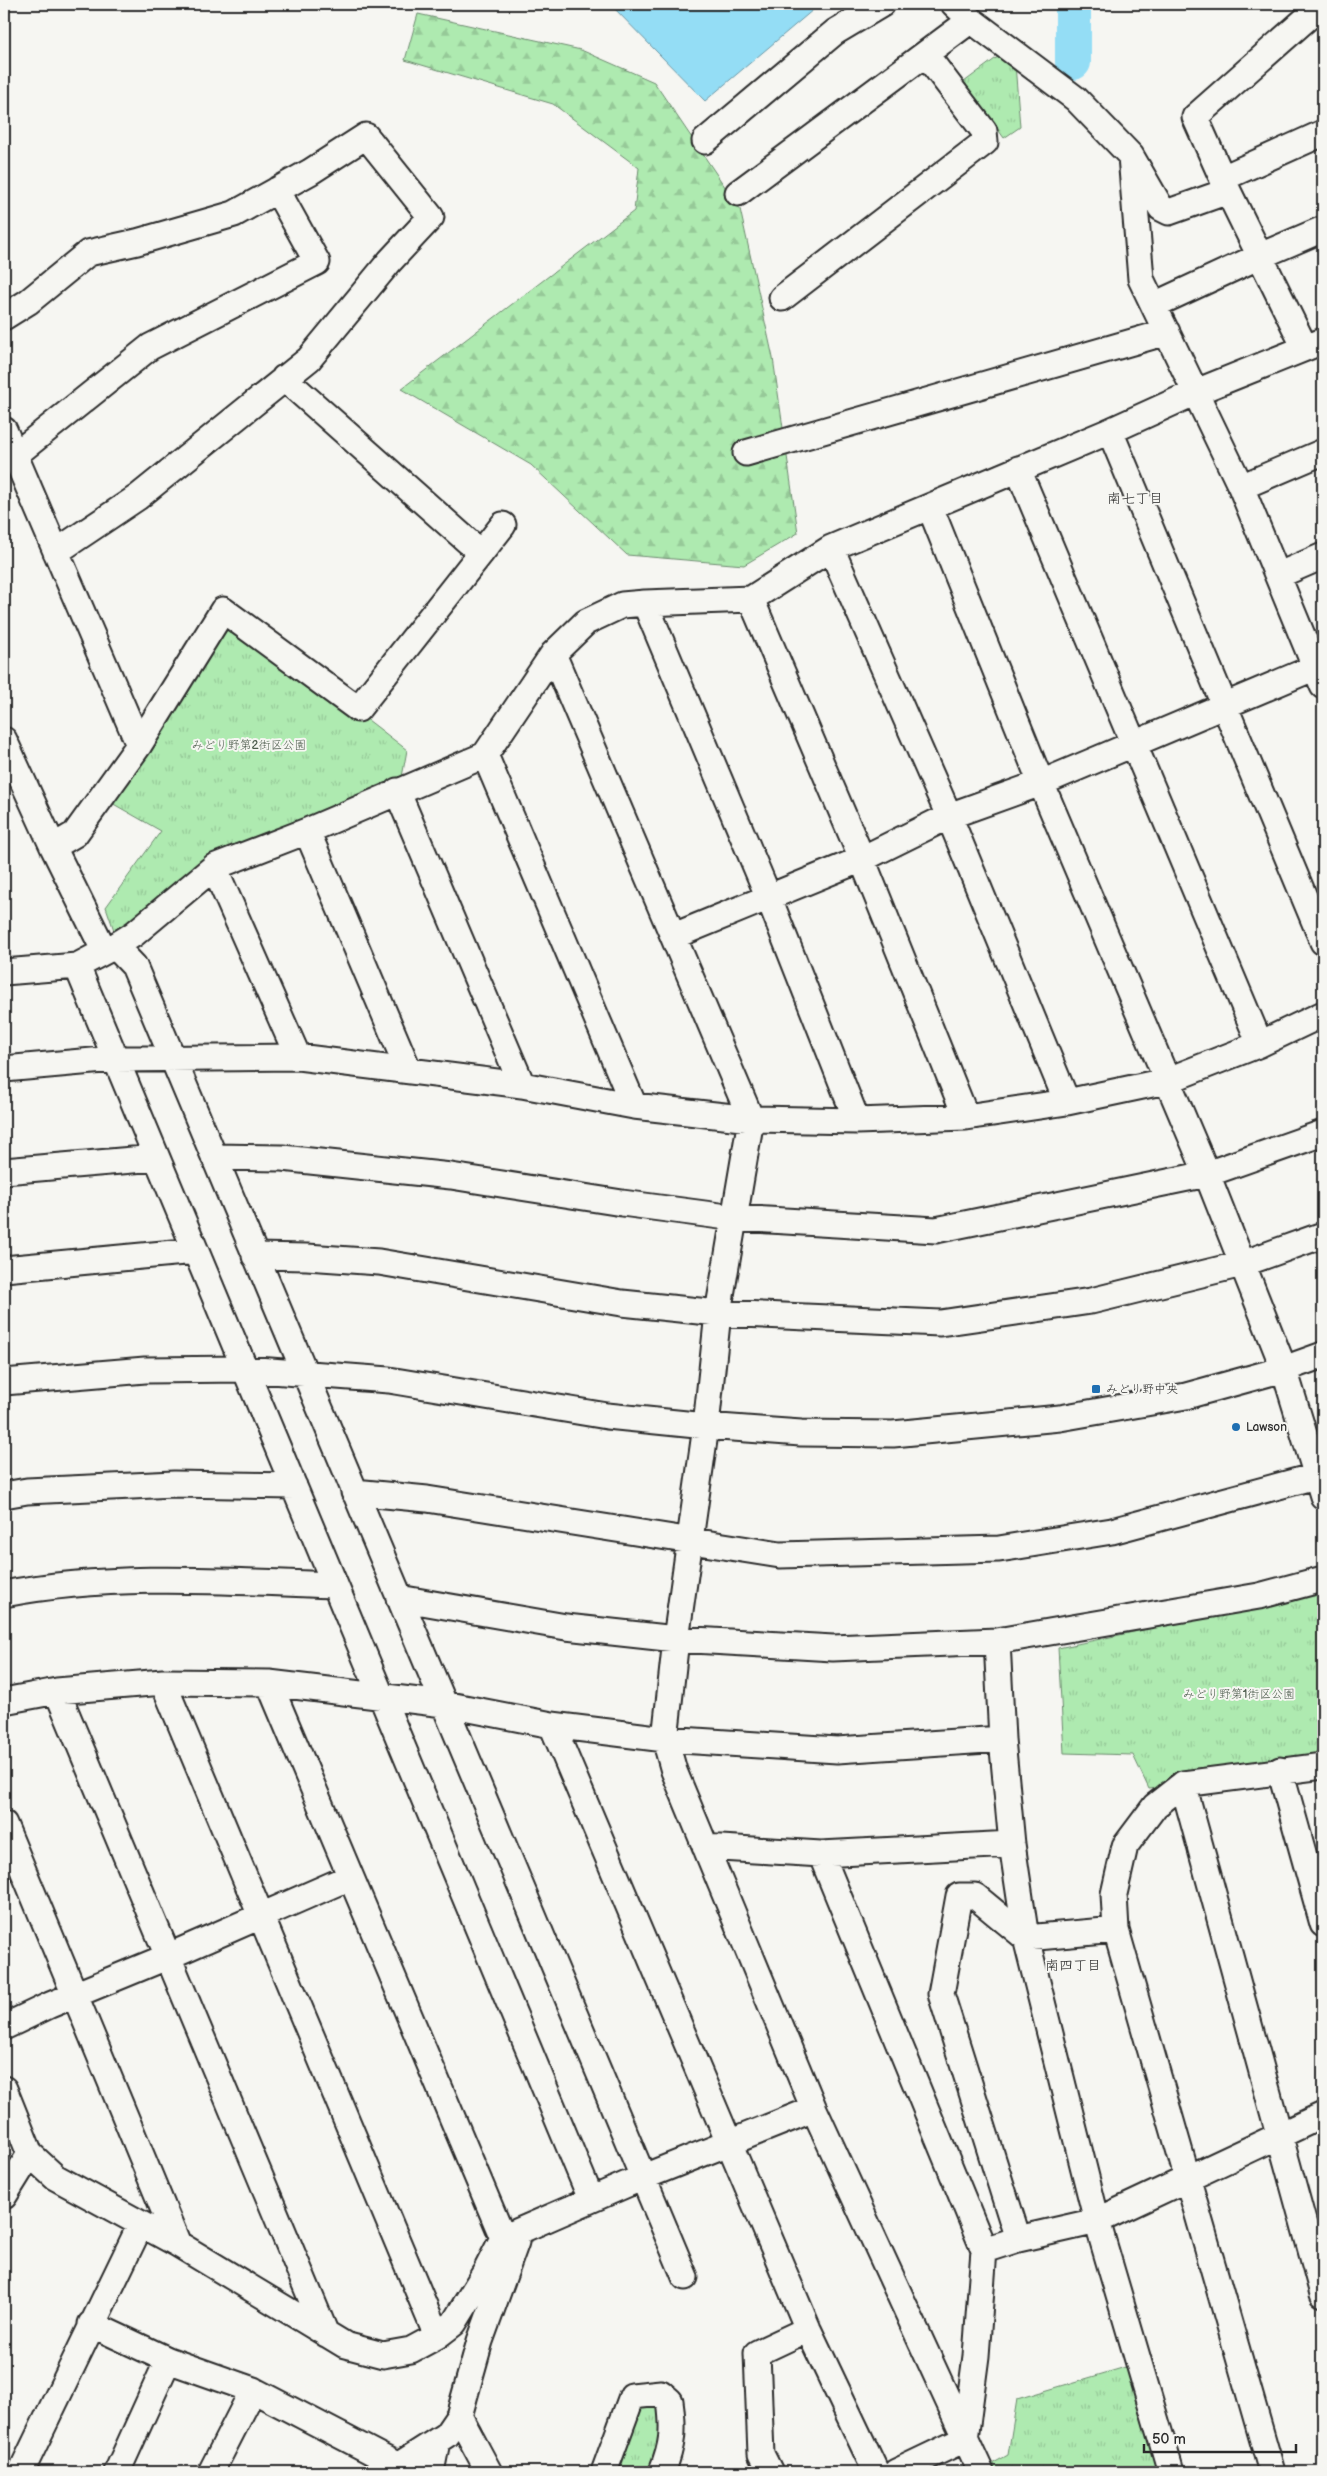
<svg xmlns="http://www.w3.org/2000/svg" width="1327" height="2476" viewBox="0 0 1327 2476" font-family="'Balsamiq Sans','Klee One',sans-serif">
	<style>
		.forest { fill: url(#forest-firs); stroke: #6c8a6e }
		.park { fill: url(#park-tufts); stroke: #6c8a6e }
		.water { fill: #94ddf5; stroke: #6a96a4 }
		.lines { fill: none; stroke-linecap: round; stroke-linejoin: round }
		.river { stroke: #94ddf5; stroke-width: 36 }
		.minor-casing { stroke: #2b2b2b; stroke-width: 29 }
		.minor { stroke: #f6f6f2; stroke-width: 25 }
		.poi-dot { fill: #1f6fb2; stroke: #f6f6f2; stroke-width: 2 }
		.labels { text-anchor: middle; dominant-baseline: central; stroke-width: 4; stroke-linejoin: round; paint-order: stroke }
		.park-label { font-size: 12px; fill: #4c5b4c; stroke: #f6f6f2 }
		.poi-label { font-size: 12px; fill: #2b2b2b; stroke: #f6f6f2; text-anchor: start }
		.neighbourhood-label { font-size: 14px; fill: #2b2b2b; stroke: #f6f6f2 }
	</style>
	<defs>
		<pattern id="forest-firs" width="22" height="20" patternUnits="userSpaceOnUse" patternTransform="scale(1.25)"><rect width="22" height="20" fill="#aeeab0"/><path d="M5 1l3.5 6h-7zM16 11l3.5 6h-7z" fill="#96c998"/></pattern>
		<pattern id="park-tufts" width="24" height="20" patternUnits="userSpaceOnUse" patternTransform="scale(1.25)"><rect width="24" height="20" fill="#aeeab0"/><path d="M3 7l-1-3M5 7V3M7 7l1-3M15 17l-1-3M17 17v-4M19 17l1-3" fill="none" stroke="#96c998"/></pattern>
	</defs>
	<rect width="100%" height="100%" fill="#f6f6f2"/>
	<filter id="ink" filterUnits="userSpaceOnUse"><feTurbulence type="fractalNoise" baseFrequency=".02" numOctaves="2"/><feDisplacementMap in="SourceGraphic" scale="10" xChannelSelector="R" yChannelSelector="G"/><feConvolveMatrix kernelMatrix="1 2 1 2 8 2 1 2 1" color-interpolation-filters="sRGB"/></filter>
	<g filter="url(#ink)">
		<!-- forest -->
		<path class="forest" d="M418 14 581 50 654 82 740 209 773 358 798 533 744 565 627 555 531 465 401 389 634 211 639 168 553 104 405 60Z"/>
		<!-- park -->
		<path class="park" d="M1003 53 1015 64 1020 127 1004 138 964 82Z
			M229 613 407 750 402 777 116 936 106 907 161 831 110 802Z
			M1318 1593 1323 1607V1767L1149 1789 1133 1755 1064 1753 1058 1648Z
			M1129 2366 1159 2472H993L990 2465 1008 2455 1017 2399Z
			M653 2400 665 2408 658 2472H608L631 2411Z"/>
		<!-- water -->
		<path class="water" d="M610 4H820L705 101Z"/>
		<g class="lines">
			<!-- river -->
			<path class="river" d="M1073 62V4"/>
			<defs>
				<path id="minor" d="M954 4 971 20 1076 99 1131 156 1161 208 1169 212 1228 191
					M705 141 835 32 882 4
					M1131 156 1141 279 1241 487 1323 686
					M1223 178 1323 133
					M738 193 971 20
					M782 298 985 142 984 131 926 55
					M1154 305 1260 256 1323 229
					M4 317 28 302 88 253 137 242 234 214 310 172 366 136 431 217 390 261 309 359 138 497 56 552
					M1305 348 1228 191 1195 117 1323 4
					M284 378 481 553
					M4 430 139 745
					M1110 431 1323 942
					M746 453 1167 332
					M15 455 150 347 317 262 277 190
					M1018 469 1260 1044
					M1241 487 1323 452
					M930 507 1041 783 1207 1174 1284 1369 1323 1496
					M831 548 949 816 1067 1102
					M1279 575 1323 556
					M751 599 862 859 966 1117
					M645 603 769 898 857 1121
					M553 654 751 1119 718 1313 706 1426 676 1639 665 1739 674 1771 814 2109 981 2472
					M4 740 53 847 104 950
					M485 755 634 1106
					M397 791 522 1085
					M307 831 408 1069
					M53 847 75 834 139 745 223 610 358 709 503 525
					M214 867 298 1057
					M674 936 862 859 949 816 1041 783 1323 664
					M115 946 134 934 214 867 307 831 485 755 553 654 586 622 622 605 645 603 751 599 831 548 1110 431 1196 392 1323 341
					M77 966 591 2199
					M4 972 77 966 115 946 134 966 685 2277
					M4 1069 115 1059 298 1057 522 1085 634 1106 751 1119 857 1121 966 1117 1067 1102 1166 1081 1260 1044 1323 1014
					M214 1157 282 1158 451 1176 622 1203 735 1218 936 1230 1207 1174 1323 1133
					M4 1171 156 1158
					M255 1256 307 1257 379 1262 622 1303 718 1313 940 1323 1091 1301 1242 1264 1323 1235
					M4 1269 195 1251
					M4 1382 145 1370 245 1369 389 1380 607 1416 706 1426 801 1433 893 1434 1060 1418 1186 1396 1284 1369 1323 1355
					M354 1492 427 1499 780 1555 999 1549 1112 1531 1323 1474
					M4 1495 27 1491 174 1484 294 1486
					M4 1594C112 1573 226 1581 335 1585
					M399 1598 566 1627 676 1639 833 1648 997 1641
					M163 1682 437 2336
					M269 1683 503 2238
					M57 1691 326 2334
					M4 1701 57 1691 163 1682 269 1683 444 1704 552 1725 665 1739 837 1750 1002 1739
					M552 1725 808 2329 876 2472
					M1323 1766 1183 1784 1323 2294
					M1280 1770 1323 1924
					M4 1824 178 2244
					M705 1847 821 1854 1012 1844
					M821 1854 984 2250
					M1116 1930 1114 1894 1125 1846 1155 1806 1183 1784
					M4 2027 50 2005 169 1956 350 1877
					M4 2089 30 2154 55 2177 178 2244 345 2345 383 2355 411 2350 437 2336 454 2323 486 2271 503 2238 641 2178 814 2109
					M4 2196 30 2154
					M1018 2239 941 1994 959 1896H975L1026 1938 1116 1930 1272 2472
					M91 2324 168 2360 253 2390 397 2465
					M459 2416 489 2472
					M965 2439 976 2356 984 2250 1018 2239 1097 2221 1323 2115
					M21 2472 140 2226
					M117 2472 168 2360
					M211 2472 253 2390
					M388 2472 446 2435 459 2416 480 2341 516 2242
					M431 2472 437 2441
					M604 2472 632 2396 661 2393 670 2401C674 2430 673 2444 662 2472
					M770 2472 761 2454 757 2353 808 2329
					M896 2472 965 2439
					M1171 2472 1097 2221 1026 1938 1012 1844 1002 1739 997 1641 1259 1596 1323 1579"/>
			</defs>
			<!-- minor casing -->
			<use href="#minor" class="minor-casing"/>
			<!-- minor -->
			<use href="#minor" class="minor"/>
		</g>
	</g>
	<!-- markers -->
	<g class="poi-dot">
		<rect x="1091" y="1384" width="10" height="10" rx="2.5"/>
		<circle cx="1236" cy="1427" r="5"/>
	</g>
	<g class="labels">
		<!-- park labels -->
		<g class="park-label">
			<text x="249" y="745">みどり野第2街区公園</text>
			<text x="1239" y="1694">みどり野第1街区公園</text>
		</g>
		<!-- poi labels -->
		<g class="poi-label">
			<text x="1106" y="1389">みどり野中央</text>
			<text x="1246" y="1427">Lawson</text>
		</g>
		<!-- neighbourhood labels -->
		<g class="neighbourhood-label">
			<text x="1135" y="498">南七丁目</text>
			<text x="1073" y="1965">南四丁目</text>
		</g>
	</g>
	<!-- margin -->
	<rect width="1327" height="2476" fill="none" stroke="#f6f6f2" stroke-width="20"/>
	<rect x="10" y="10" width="1307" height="2456" fill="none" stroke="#2b2b2b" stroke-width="2" filter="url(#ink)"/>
	<!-- scale -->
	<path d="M1144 2444v8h152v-8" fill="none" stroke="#2b2b2b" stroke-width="2.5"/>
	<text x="1152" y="2444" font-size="15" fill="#2b2b2b" stroke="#f6f6f2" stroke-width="4" paint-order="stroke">50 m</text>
</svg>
